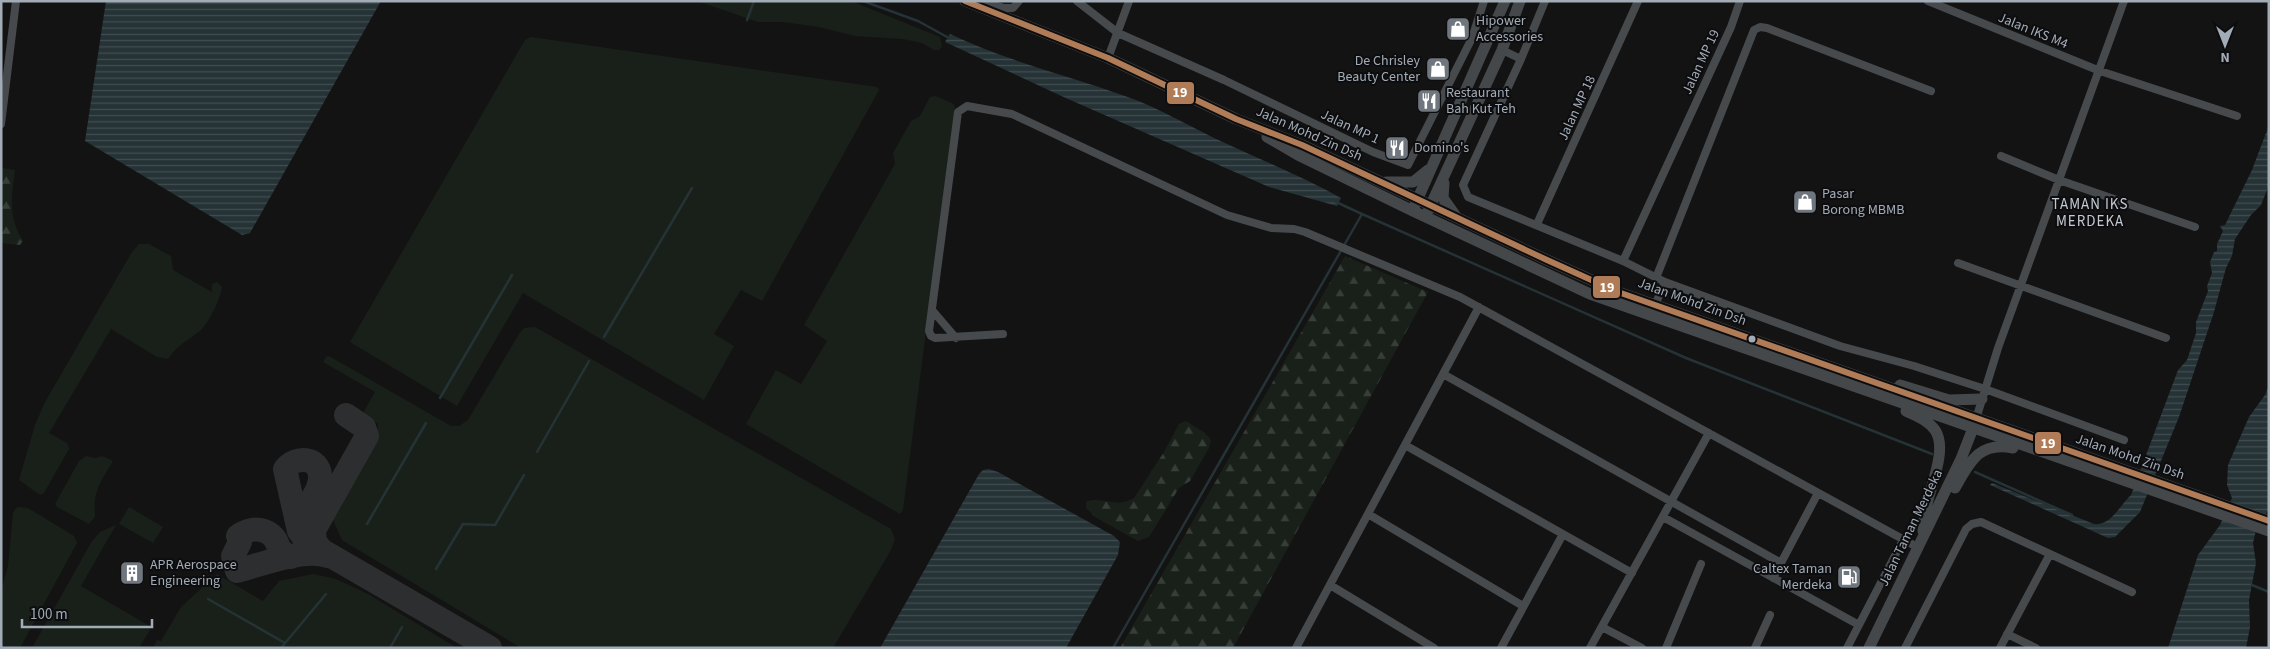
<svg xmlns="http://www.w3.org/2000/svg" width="2270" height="649" viewBox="0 0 2270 649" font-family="'Source Sans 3',sans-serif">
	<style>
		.grass { fill: #192019 }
		.forest { fill: url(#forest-firs) }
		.water { fill: url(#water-rules) }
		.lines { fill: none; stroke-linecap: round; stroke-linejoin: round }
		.stream { stroke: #253236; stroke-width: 2.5 }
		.taxiway { stroke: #2d2e2f; stroke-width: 24 }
		.minor { stroke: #474a4c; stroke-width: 8 }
		.secondary { stroke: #45484a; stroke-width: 11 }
		.bus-1-casing { stroke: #0d0d0f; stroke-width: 10 }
		.bus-1 { stroke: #b07c57; stroke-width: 6 }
		.bus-dot { fill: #a2acb6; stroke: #0d0d0f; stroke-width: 2 }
		.labels { text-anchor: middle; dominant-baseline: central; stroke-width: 4; stroke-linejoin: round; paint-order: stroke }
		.poi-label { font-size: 14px; fill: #a2acb6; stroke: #0d0d0f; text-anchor: start }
		.street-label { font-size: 14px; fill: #a2acb6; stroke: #0d0d0f }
		.neighbourhood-label { font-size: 15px; letter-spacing: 1px; fill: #c3cad2; stroke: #0d0d0f }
		.line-badge { stroke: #0d0d0f; stroke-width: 2 }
		.badge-label { font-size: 14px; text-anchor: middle; font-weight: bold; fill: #fff }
	</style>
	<defs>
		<pattern id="forest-firs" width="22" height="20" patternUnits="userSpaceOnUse" patternTransform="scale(1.25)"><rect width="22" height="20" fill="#192019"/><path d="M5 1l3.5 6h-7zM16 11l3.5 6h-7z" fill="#373e38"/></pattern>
		<pattern id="water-rules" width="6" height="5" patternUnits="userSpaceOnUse" patternTransform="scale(1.25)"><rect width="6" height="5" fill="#253236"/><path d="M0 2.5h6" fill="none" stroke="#424d51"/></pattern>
	</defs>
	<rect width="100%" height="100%" fill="#131313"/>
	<!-- grass -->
	<path class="grass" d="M697 1H851L940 37 942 46 939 50H934L922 43 903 39 855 36 819 27 783 22H758Z
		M531 37 877 87 879 90 762 301 741 290 714 334 734 346 704 400 523 293 457 406 350 342 525 40Z
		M935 96 952 103 955 106 903 510 900 514 746 424 776 370 801 384 827 341 804 325 895 164 893 153 911 121 920 116 930 97Z
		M139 244H149L171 256 173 270 212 292V284L217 282 222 287C221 298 209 322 201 330 189 340 177 345 168 359L157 357 111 329 49 433 67 443 69 449 44 493 40 495 19 480 35 425 45 402 132 252Z
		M535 327 891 529 895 539 891 550 833 648H521L342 540 331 515C345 493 378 449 378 424L363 413 375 392 323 362 326 357 329 356 451 426H459L468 420 519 334 524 328Z
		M86 456 95 458 102 456 113 461C100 483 93 490 95 517L89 524 57 507 55 504 79 461Z
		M17 507 28 508 74 536 77 543 20 648H1V590L8 566 13 513Z
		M129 507 163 527 153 543 119 524Z
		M116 525 81 586 148 625 150 630 139 648H32L92 541 100 532Z
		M217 574 263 601 279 581 313 574 336 579 368 594 457 648H153L157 640 161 641 181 607Z"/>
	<!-- forest -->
	<path class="forest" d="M1 168 15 170C11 197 8 218 23 241L20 245 1 243Z
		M1345 256 1428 292 1233 648H1120Z
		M1186 421 1205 433 1211 440 1209 448 1190 481 1179 488 1149 537 1138 541 1095 517 1086 508V502C1099 495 1117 509 1134 498L1164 452 1179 424Z"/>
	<!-- water -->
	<path class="water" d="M106 1H381L250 233 242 235 85 141Z
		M950 34C1006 61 1067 75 1125 96 1160 108 1192 128 1225 143 1264 161 1303 177 1341 198L1337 206 1269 187 1068 99 945 42Z
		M2269 125V185L2261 205 2251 215 2235 239 2232 256 2226 268 2214 312 2179 417 2140 512 2115 537 2108 538 1990 485 1992 483 2094 524C2111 526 2120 505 2131 495L2178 370 2187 360 2196 333V322L2208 291 2207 286 2212 273 2210 262 2214 252 2217 251V244L2223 231 2220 226 2225 225 2252 170Z
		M2269 385V509L2256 530 2253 543 2256 563 2249 600 2250 627 2246 648H2168L2198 555 2220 525 2232 498 2227 485 2228 465 2249 417 2265 395Z
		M989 469 998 472 1114 536 1120 542 1118 555 1066 648H880L979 474 983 470Z"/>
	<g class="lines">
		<!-- stream -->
		<path class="stream" d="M863 1 918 21 949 38
			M747 20 754 1
			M1336 202 1362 214
			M604 337 692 188
			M440 398 512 275
			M537 452 589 361
			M1975 472 2072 515
			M367 524 426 423
			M436 569 463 524 495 525 524 475
			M2252 585 2269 592
			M208 599 285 643
			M281 648 326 594
			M390 648 402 627
			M1113 648 1362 214 1686 358 1932 454"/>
		<!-- taxiway -->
		<path class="taxiway" d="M302 515C308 505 321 489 320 476 319 456 295 456 285 469L299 531 307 542 490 648
			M323 552 315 542 314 530 367 436 364 427 346 415
			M291 557 279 550C276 529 254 524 238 536L240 542 233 556 237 571C263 564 303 548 328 556"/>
		<!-- minor -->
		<path class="minor" d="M982 1 1004 8H1013L1019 1
			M1077 1 1118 33 1224 80 1373 152 1408 165 1472 38 1484 1
			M1545 1 1521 59 1463 185 1468 197 1623 261 1665 282 1840 346 1914 366 1985 389 2124 440
			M1928 1 2100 71 2237 116
			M1502 50 1521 59
			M1108 58 1129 1
			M1 124 16 1
			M2001 156 2059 180 2195 227
			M1537 224 1638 1
			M1623 261 1731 27 1740 1
			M1958 263 2166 338
			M1656 278 1754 30 1760 27 1767 28 1931 91
			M1655 305 1665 282
			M932 310 956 338
			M1003 334 935 338 931 336 929 331 958 112 967 106 1012 114 1227 215 1271 228 1294 229 1305 232 1460 297 1919 548
			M1443 374 1781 563 1773 578
			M1976 419 1998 348 2124 1
			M1405 445 1632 573
			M1368 514 1523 606
			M1663 517 1859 625
			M1781 563 1818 493
			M1330 585 1434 648
			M1602 627 1642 648
			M2007 634 2036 648
			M1296 648 1479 307
			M1501 648 1563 534
			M1590 648 1709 433
			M1666 648 1701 564
			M1755 648 1770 615
			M1847 648 1903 540
			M1905 648 1966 529 1972 524 1981 522 2132 592
			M2000 648 2050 554"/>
		<!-- secondary -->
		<path class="secondary" d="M965 1 1108 58 1236 119 1302 145 1547 260 1618 292 2269 521
			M1267 137 1298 155 1413 211 1590 294 2269 531
			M1386 182H1413L1428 170
			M1444 183 1443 198 1455 215
			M1415 205 1505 1
			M1428 211 1502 50 1520 1
			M1900 385 1949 400 1982 399
			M1906 411C1916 416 1928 420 1935 430 1948 449 1930 487 1926 508 1924 516 1924 524 1923 531
			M1955 488C1970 462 1979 441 2013 448
			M1869 648 1961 459 1975 423"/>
		<defs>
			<path id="bus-1" d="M965 1 1108 58 1236 119 1302 145 1547 260 1618 292 2269 521"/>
		</defs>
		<!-- bus-1 casing -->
		<use href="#bus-1" class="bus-1-casing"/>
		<!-- bus-1 -->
		<use href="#bus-1" class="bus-1"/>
	</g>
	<!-- icons -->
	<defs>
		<symbol id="shop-square" viewBox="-11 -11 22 22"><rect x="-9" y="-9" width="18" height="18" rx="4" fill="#70767d" stroke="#0d0d0f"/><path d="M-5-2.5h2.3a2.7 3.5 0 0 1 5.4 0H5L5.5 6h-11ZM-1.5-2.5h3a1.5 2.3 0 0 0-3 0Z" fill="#fff"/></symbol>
		<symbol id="restaurant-square" viewBox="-11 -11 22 22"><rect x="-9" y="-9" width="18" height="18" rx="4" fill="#70767d" stroke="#0d0d0f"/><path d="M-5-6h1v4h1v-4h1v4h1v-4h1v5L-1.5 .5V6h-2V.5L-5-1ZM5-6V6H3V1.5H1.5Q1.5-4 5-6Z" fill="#fff"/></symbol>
		<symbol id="building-square" viewBox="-11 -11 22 22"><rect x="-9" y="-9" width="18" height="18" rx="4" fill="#70767d" stroke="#0d0d0f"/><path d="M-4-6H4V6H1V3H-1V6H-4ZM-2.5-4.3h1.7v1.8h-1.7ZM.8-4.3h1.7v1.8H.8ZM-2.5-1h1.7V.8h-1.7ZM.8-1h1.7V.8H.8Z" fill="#fff"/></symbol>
		<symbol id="fuel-square" viewBox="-11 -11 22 22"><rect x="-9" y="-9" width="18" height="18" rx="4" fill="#70767d" stroke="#0d0d0f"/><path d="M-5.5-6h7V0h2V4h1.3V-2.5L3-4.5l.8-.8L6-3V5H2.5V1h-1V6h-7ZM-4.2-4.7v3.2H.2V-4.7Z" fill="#fff"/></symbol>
	</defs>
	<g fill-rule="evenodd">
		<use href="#shop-square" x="1444" y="15" width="28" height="28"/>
		<use href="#shop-square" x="1424" y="55" width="28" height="28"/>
		<use href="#restaurant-square" x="1415" y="87" width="28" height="28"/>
		<use href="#restaurant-square" x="1383" y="134" width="28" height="28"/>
		<use href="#shop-square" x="1791" y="188" width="28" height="28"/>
		<use href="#building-square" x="118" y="559" width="28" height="28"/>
		<use href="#fuel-square" x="1835" y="563" width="28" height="28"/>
	</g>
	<!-- markers -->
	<circle class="bus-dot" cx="1752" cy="339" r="4.5"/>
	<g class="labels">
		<!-- poi labels -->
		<g class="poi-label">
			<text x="1476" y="21">Hipower<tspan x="1476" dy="16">Accessories</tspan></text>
			<text x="1420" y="61" text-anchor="end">De Chrisley<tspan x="1420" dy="16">Beauty Center</tspan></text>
			<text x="1446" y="93">Restaurant<tspan x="1446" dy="16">Bah Kut Teh</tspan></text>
			<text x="1414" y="148">Domino's</text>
			<text x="1822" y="194">Pasar<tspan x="1822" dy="16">Borong MBMB</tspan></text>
			<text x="150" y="565">APR Aerospace<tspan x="150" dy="16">Engineering</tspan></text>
			<text x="1832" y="569" text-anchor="end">Caltex Taman<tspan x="1832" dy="16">Merdeka</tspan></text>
		</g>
		<!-- street labels -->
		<g class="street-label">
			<text transform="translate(2033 31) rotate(22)">Jalan IKS M4</text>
			<text transform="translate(1701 62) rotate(-65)">Jalan MP 19</text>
			<text transform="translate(1577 108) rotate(-65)">Jalan MP 18</text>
			<text transform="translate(1350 127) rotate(25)">Jalan MP 1</text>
			<text transform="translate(1309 134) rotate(24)">Jalan Mohd Zin Dsh</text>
			<text transform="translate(1692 302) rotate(20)">Jalan Mohd Zin Dsh</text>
			<text transform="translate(2130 457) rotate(19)">Jalan Mohd Zin Dsh</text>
			<text transform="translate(1911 528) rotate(-64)">Jalan Taman Merdeka</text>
		</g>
		<!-- neighbourhood labels -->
		<g class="neighbourhood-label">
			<text x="2090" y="204">TAMAN IKS<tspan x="2090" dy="17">MERDEKA</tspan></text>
		</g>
	</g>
	<g class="line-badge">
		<rect x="1166" y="81" width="29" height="24" rx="5" fill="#b07c57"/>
		<rect x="1592" y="275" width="29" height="24" rx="5" fill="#b07c57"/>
		<rect x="2034" y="431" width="28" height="24" rx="5" fill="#b07c57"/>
	</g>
	<g class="badge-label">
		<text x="1180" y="97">19</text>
		<text x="1607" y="292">19</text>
		<text x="2048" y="448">19</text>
	</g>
	<!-- border -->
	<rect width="2270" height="649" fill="none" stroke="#a2acb6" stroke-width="5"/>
	<!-- north arrow -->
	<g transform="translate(2225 45) rotate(180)" stroke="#0d0d0f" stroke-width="4" paint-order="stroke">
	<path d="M0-4L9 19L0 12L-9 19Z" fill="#a2acb6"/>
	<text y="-8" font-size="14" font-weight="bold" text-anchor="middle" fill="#a2acb6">N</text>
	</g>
	<!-- scale -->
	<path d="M22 619v8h130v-8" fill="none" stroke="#a2acb6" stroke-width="2.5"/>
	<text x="30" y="619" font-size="15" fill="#a2acb6" stroke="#0d0d0f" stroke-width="4" paint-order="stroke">100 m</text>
</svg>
